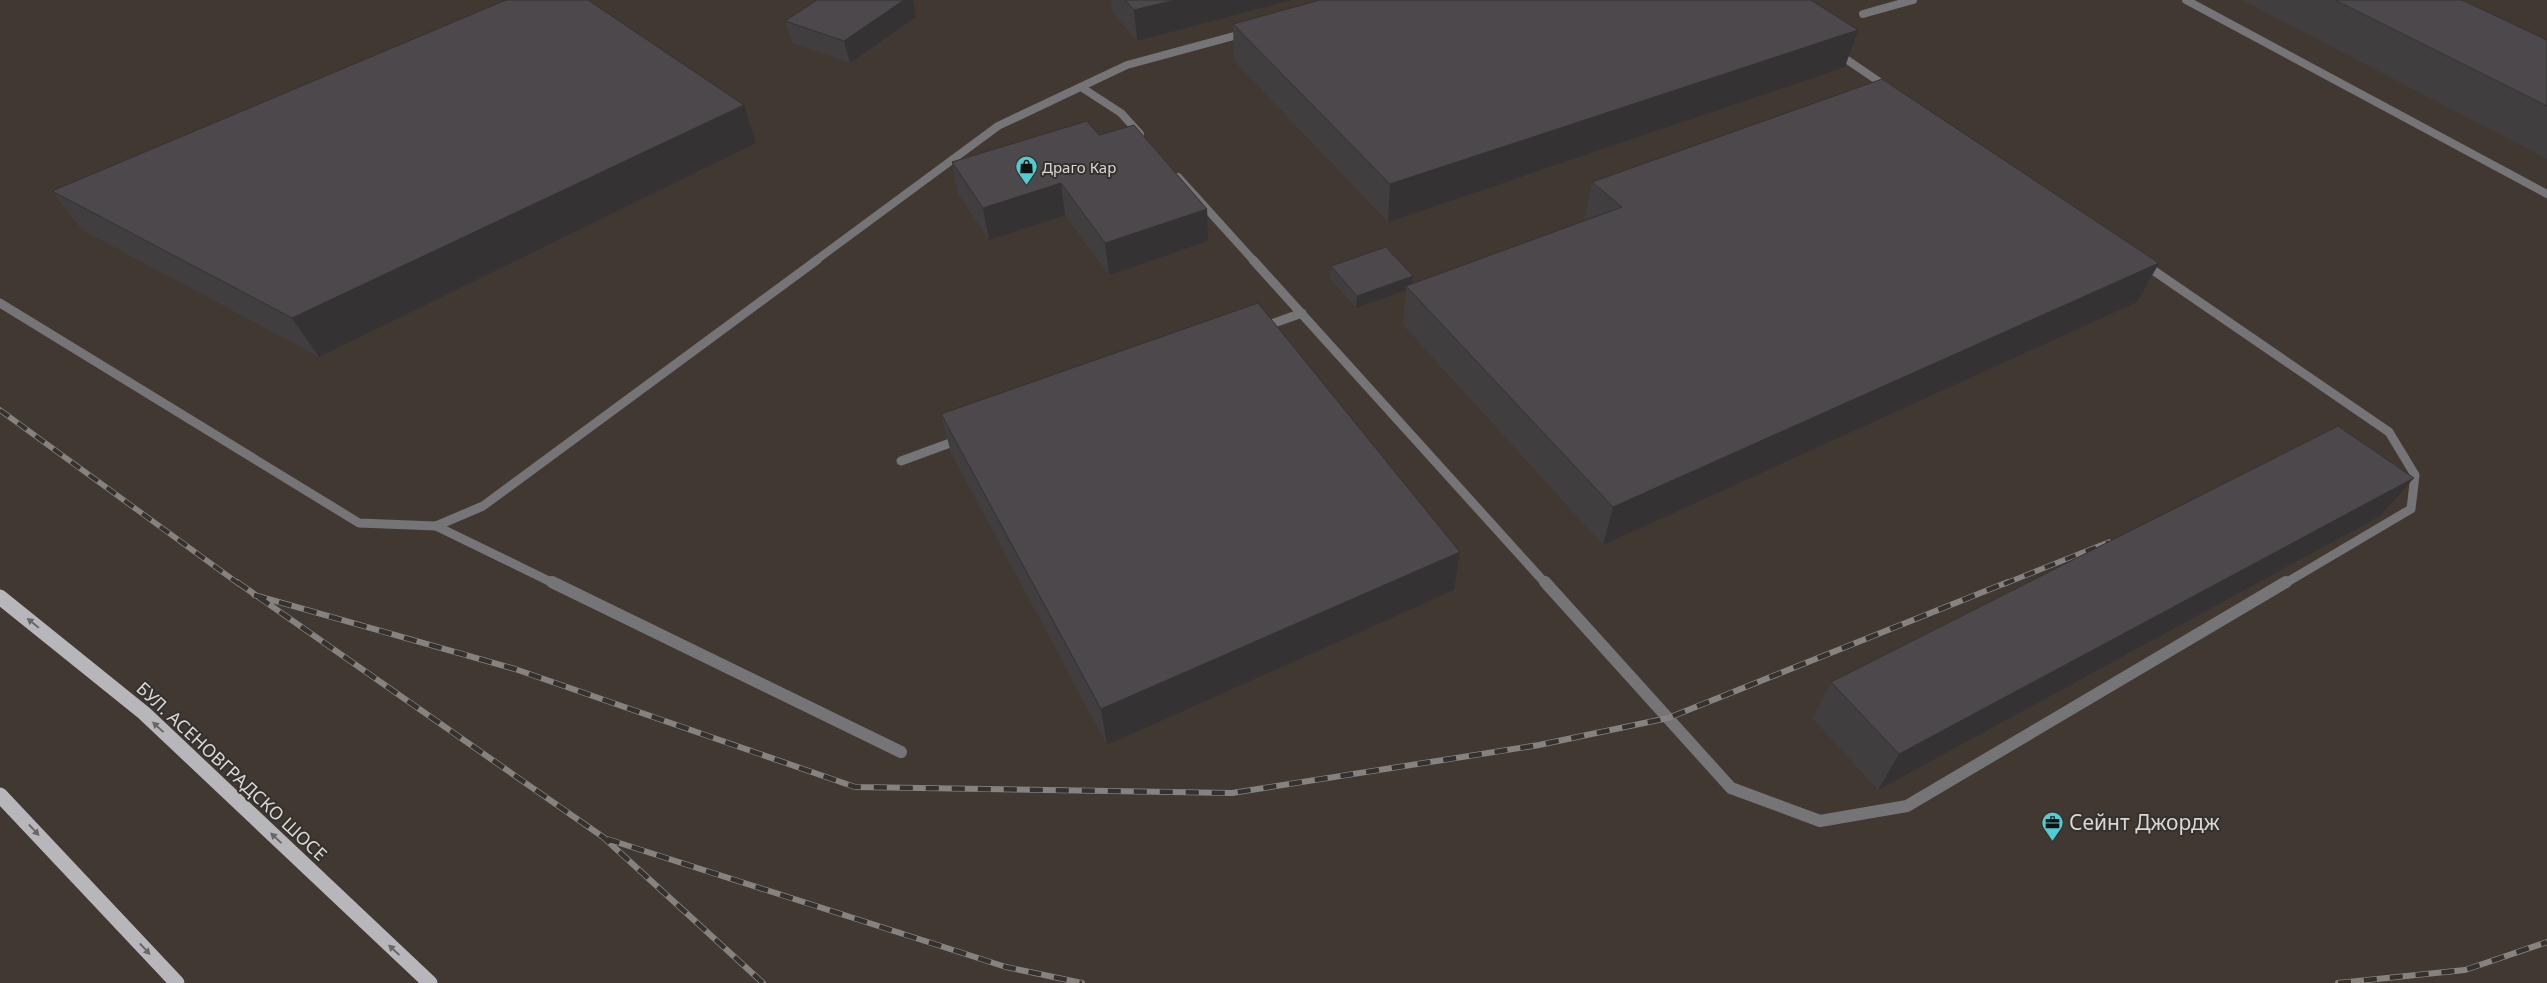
<svg xmlns="http://www.w3.org/2000/svg" width="2547" height="983" viewBox="0 0 2547 983" font-family="'Noto Sans',sans-serif">
	<style>
		.built { fill: #413831 }
		.lines { fill: none; stroke-linecap: round; stroke-linejoin: round }
		.lane-far2 { stroke: #757476; stroke-width: 8 }
		.lane-far1 { stroke: #757476; stroke-width: 9 }
		.lane { stroke: #757476; stroke-width: 12 }
		.street-far1 { stroke: #757476; stroke-width: 8 }
		.street { stroke: #757476; stroke-width: 9 }
		.primary { stroke: #b7b7bb; stroke-width: 15 }
		.rail-far1-casing { stroke: #858280; stroke-width: 5.5 }
		.rail-casing { stroke: #858280; stroke-width: 6 }
		.rail-far1 { stroke: #34312e; stroke-width: 4; stroke-dasharray: 11; stroke-linecap: butt }
		.rail { stroke: #34312e; stroke-width: 4.5; stroke-dasharray: 13; stroke-linecap: butt }
		.wall { fill: #413e40 }
		.shaded-wall { fill: #353234 }
		.building { fill: #4c484b; stroke: #353234 }
		.oneway { fill: #686766 }
		.labels { text-anchor: middle; dominant-baseline: central; stroke-width: 4; stroke-linejoin: round; paint-order: stroke }
		.far-poi-label { font-size: 15px; fill: #dad7d5; stroke: #34312e; text-anchor: start }
		.street-label { font-size: 18px; fill: #dad7d5; stroke: #34312e }
		.near-poi-label { font-size: 21px; fill: #dad7d5; stroke: #34312e; text-anchor: start }
	</style>
	<rect width="100%" height="100%" fill="#34312e"/>
	<!-- built -->
	<path class="built" d="M0 0H2547V983H0Z"/>
	<g class="lines">
		<!-- lane-far2 -->
		<path class="lane-far2" d="M2186 0 2547 194
			M1863 14 1913 0
			M1837 53 1887 87
			M1081 87 1121 113 1140 134
			M1178 177 1254 261"/>
		<!-- lane-far1 -->
		<path class="lane-far1" d="M1253 260 1546 584
			M2144 264 2389 432 2415 475 2411 509 2284 584
			M1263 327 1302 313
			M901 461 961 439
			M436 526 555 584"/>
		<!-- lane -->
		<path class="lane" d="M552 582 901 752
			M1545 582 1731 788 1820 821 1907 806 2286 582"/>
		<!-- street-far1 -->
		<path class="street-far1" d="M815 261 998 126 1127 65 1245 33"/>
		<!-- street -->
		<path class="street" d="M0 303 359 523 436 526 483 506 817 260"/>
		<!-- primary -->
		<path class="primary" d="M0 597 144 713 430 983
			M0 795 177 983"/>
		<defs>
			<path id="rail-far1" d="M0 410 239 584
				M2004 584 2109 542"/>
			<path id="rail" d="M237 582 603 837 763 983
				M254 595 515 669 855 787 1232 793 1539 745 1668 718 2008 582
				M607 839 1006 967 1082 983
				M2338 983 2465 970 2547 942"/>
		</defs>
		<!-- rail-far1 casing -->
		<use href="#rail-far1" class="rail-far1-casing"/>
		<!-- rail casing -->
		<use href="#rail" class="rail-casing"/>
		<!-- rail-far1 -->
		<use href="#rail-far1" class="rail-far1"/>
		<!-- rail -->
		<use href="#rail" class="rail"/>
	</g>
	<!-- wall -->
	<path class="wall" d="M817 0H913L916 17 850 63 792 43 785 21Z
		M1111 0H1292L1137 41 1112 12Z
		M2242 0H2462L2547 40V159Z
		M1233 24 1845 67 1388 222 1234 61Z
		M744 105 756 143 319 357 82 230 52 191Z
		M1099 135 1207 209 1208 241 1109 275 1065 215 989 240 958 194 952 162Z
		M1592 182 2159 263 2137 302 1603 545 1403 325 1406 290 1356 308 1330 278 1331 266 1413 276 1412 284 1585 221 1584 220Z
		M941 414 1460 552 1454 590 1107 745 951 453Z
		M2380 516 1878 790 1812 718 1831 682Z"/>
	<!-- shaded-wall -->
	<path class="shaded-wall" d="M904 0H913L916 17 850 63 844 41Z
		M1175 0H1292L1137 41 1134 10Z
		M1858 30 1845 67 1388 222 1390 184Z
		M744 105 756 143 319 357 292 318Z
		M1061 183 1065 215 989 240 983 208Z
		M1207 209 1208 241 1109 275 1105 243Z
		M2159 263 2137 302 1603 545 1613 507Z
		M1413 276 1412 288 1406 286V290L1356 308 1357 296Z
		M2414 478 2380 516 1878 790 1899 754Z
		M1460 552 1454 590 1107 745 1101 709Z"/>
	<!-- building -->
	<path class="building" d="M506 0H588L744 105 292 318 52 191Z
		M817 0H904L844 41 785 21Z
		M1125 0H1175L1134 10Z
		M1320 0H1811L1858 30 1390 184 1233 24Z
		M2335 0H2462L2547 40V106Z
		M1882 79 2159 263 1613 507 1406 286 1622 207 1592 182Z
		M1087 121 1099 135 1134 125 1207 209 1105 243 1061 183 983 208 952 162Z
		M1386 247 1413 276 1357 296 1331 266Z
		M1258 303 1460 552 1101 709 941 414Z
		M2338 426 2414 478 1899 754 1831 682Z"/>
	<!-- one-way arrows -->
	<defs><path id="oneway-solid" d="M-6-.8H1V-3.2L6.5 0L1 3.2V.8H-6Z" transform="scale(1.25)"/></defs>
	<g class="oneway">
		<use href="#oneway-solid" transform="translate(33 623) rotate(-141)"/>
		<use href="#oneway-solid" transform="translate(158 727) rotate(-137)"/>
		<use href="#oneway-solid" transform="translate(34 830) rotate(47)"/>
		<use href="#oneway-solid" transform="translate(276 838) rotate(-137)"/>
		<use href="#oneway-solid" transform="translate(145 949) rotate(47)"/>
		<use href="#oneway-solid" transform="translate(394 950) rotate(-137)"/>
	</g>
	<!-- icons -->
	<defs>
		<symbol id="shop-pin" viewBox="-11 -11 22 30"><path d="M0 17L-7.5 6A9.5 9.5 0 1 1 7.5 6Z" fill="#51ccd2" stroke="#34312e"/><path d="M-5-2.5h2.3a2.7 3.5 0 0 1 5.4 0H5L5.5 6h-11ZM-1.5-2.5h3a1.5 2.3 0 0 0-3 0Z" fill="#111"/></symbol>
		<symbol id="office-pin" viewBox="-11 -11 22 30"><path d="M0 17L-7.5 6A9.5 9.5 0 1 1 7.5 6Z" fill="#51ccd2" stroke="#34312e"/><path d="M-6-3h4V-5.5h4V-3h4V5H-6ZM-1-4.5V-3h2v-1.5ZM-6 0V1H6V0Z" fill="#111"/></symbol>
	</defs>
	<g fill-rule="evenodd">
		<use href="#shop-pin" x="1014" y="154" width="25" height="34"/>
		<use href="#office-pin" x="2040" y="810" width="25" height="34"/>
	</g>
	<g class="labels">
		<!-- far-poi labels -->
		<g class="far-poi-label">
			<text x="1042" y="167">Драго Кар</text>
		</g>
		<!-- street labels -->
		<g class="street-label">
			<text transform="translate(232 771) rotate(43)">БУЛ. АСЕНОВГРАДСКО ШОСЕ</text>
		</g>
		<!-- near-poi labels -->
		<g class="near-poi-label">
			<text x="2069" y="822">Сейнт Джордж</text>
		</g>
	</g>
</svg>
